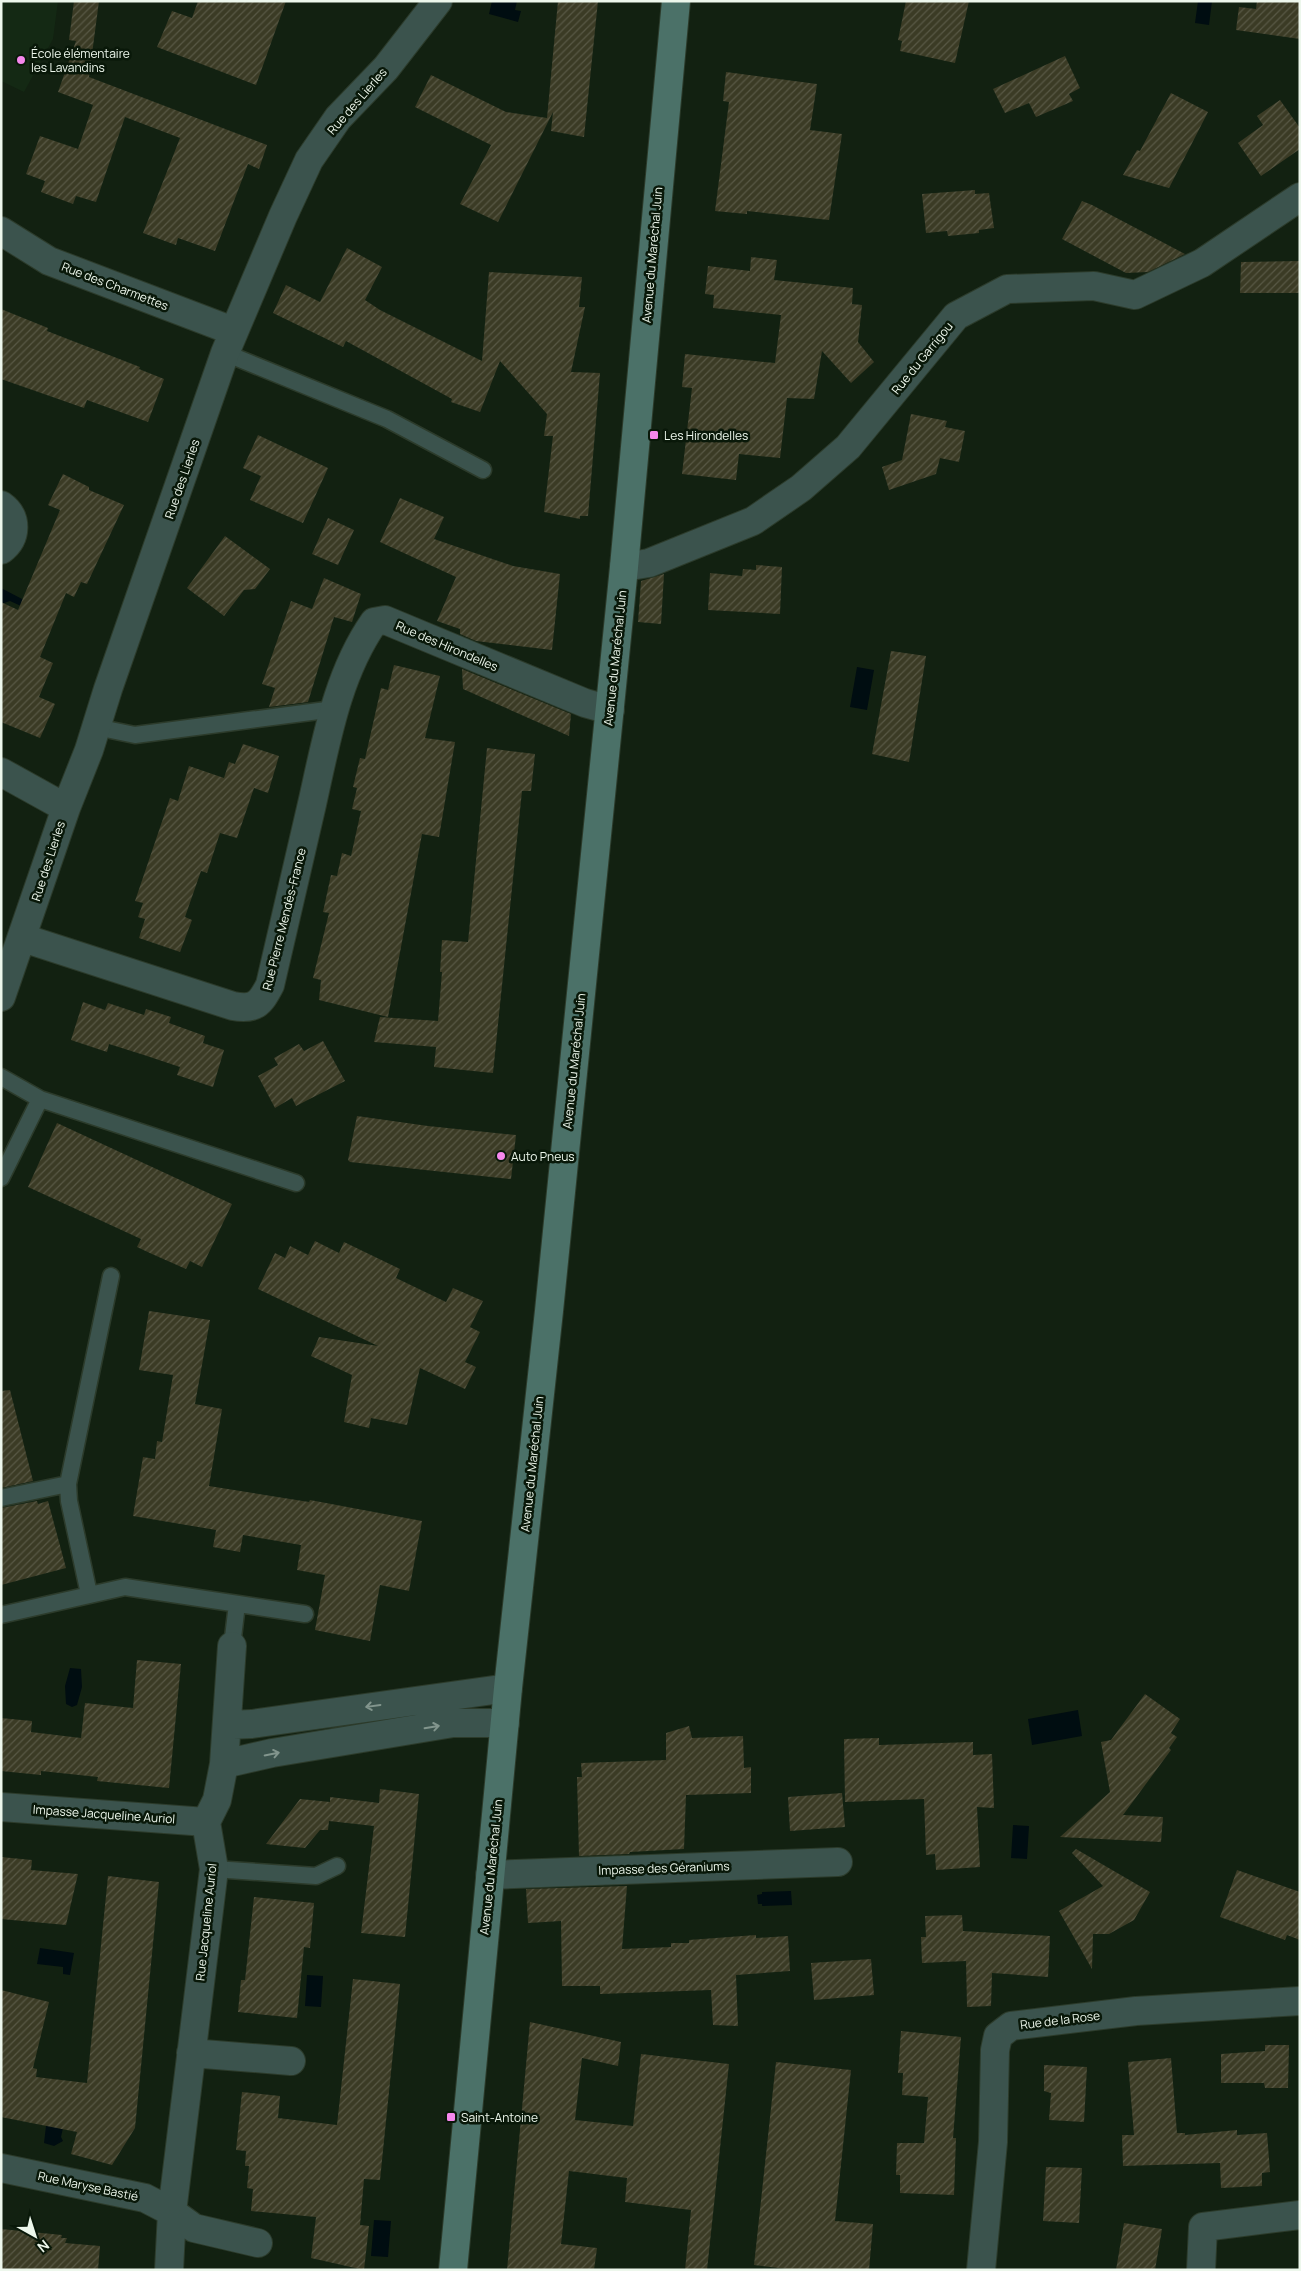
<svg xmlns="http://www.w3.org/2000/svg" width="1301" height="2271" viewBox="0 0 1301 2271" font-family="Manrope,sans-serif">
	<style>
		.built { fill: #142914 }
		.water { fill: #000d11 }
		.building { fill: url(#building-hatch) }
		.lines { fill: none; stroke-linecap: round; stroke-linejoin: round }
		.lane-casing { stroke: #2c3b2b; stroke-width: 19 }
		.street-casing { stroke: #2c3b2b; stroke-width: 30 }
		.secondary-casing { stroke: #2c3b2b; stroke-width: 30 }
		.lane { stroke: #3b534d; stroke-width: 16 }
		.street { stroke: #3b534d; stroke-width: 28 }
		.secondary { stroke: #4b7168; stroke-width: 28 }
		.oneway { stroke: #82958d }
		.poi-dot { fill: #f688ed; stroke: #091809; stroke-width: 2 }
		.labels { text-anchor: middle; dominant-baseline: central; stroke-width: 5; stroke-linejoin: round; paint-order: stroke }
		.poi-label { font-size: 12px; fill: #edf7ec; stroke: #091809; text-anchor: start }
		.street-label { font-size: 12px; fill: #edf7ec; stroke: #091809 }
	</style>
	<defs>
		<pattern id="building-hatch" width="6" height="6" patternUnits="userSpaceOnUse" patternTransform="scale(1.25)"><rect width="6" height="6" fill="#3b3b25"/><path d="M-1 1l2-2M0 6l6-6M5 7l2-2" fill="none" stroke="#585845"/></pattern>
	</defs>
	<rect width="100%" height="100%" fill="#122111"/>
	<!-- built -->
	<path class="built" d="M1 1H58L53 39 24 92 1 81Z"/>
	<!-- water -->
	<path class="water" d="M492 1H517L515 10 521 11 518 22 489 14Z
		M1198 1H1212L1209 25 1195 23Z
		M1 588 24 600 21 606 10 601 4 603 1 608Z
		M857 667 874 670 867 710 850 707Z
		M70 1668 81 1669 82 1687 77 1705 72 1707 66 1704 65 1686Z
		M1078 1710 1082 1736 1032 1745 1028 1719Z
		M1013 1825 1029 1826 1027 1859 1011 1858Z
		M791 1891 792 1905 762 1906V1904H758L757 1895 762 1894V1892Z
		M40 1948 74 1953 70 1975 63 1974V1967L37 1964Z
		M307 1975 323 1976 321 2007 305 2006Z
		M48 2109 63 2128 61 2137 63 2141 54 2146 44 2143Z
		M374 2220 391 2221 388 2257 371 2256Z"/>
	<!-- building -->
	<path class="building" d="M74 1H99L89 77 267 145 259 169 248 164 215 251 178 238 176 245 143 233 180 138 125 117 96 202 76 196 73 204 41 192 45 181 26 174 40 136 78 149 93 105 58 92 76 41 69 40Z
		M198 1H286L256 85 157 47 172 11 192 18Z
		M558 1H598L584 137 551 131 553 112 498 222 460 204 491 145 415 107 431 75 506 112 547 118Z
		M906 1H969L955 63 900 51 902 41 898 40Z
		M1257 1H1300V39L1236 30 1239 7 1256 9Z
		M1065 56 1080 88 1069 94 1073 101 1036 117 1029 103 1005 113 993 89Z
		M726 72 817 84 810 130 842 134 829 220 747 211V214L715 211 729 102 723 101Z
		M1171 93 1208 112 1169 188 1123 175 1137 150 1140 151Z
		M1280 100 1300 128V149L1261 176 1238 143 1263 125 1257 116Z
		M975 190V194L989 193 994 228 979 230V233L948 236 947 231 926 233 922 194Z
		M1082 201 1092 205 1185 254 1148 272 1126 273 1062 239Z
		M347 248 382 267 365 300 380 310 482 361 489 272 582 277 579 307H585L571 372 600 373 588 516H580V519L544 512 553 436H544L547 414 500 361 480 412 451 402 452 399 346 341 343 347 273 313 286 285 320 302Z
		M751 257 777 260 774 280 853 288 852 304 862 305 858 342 874 362 851 383 822 351 814 399 787 398 780 458 739 454 736 480 682 474 692 388 682 387 685 354 775 363 781 315 713 308 714 295 705 294 708 266 750 271Z
		M1300 261V293H1240L1241 262Z
		M1 309 48 328 47 331 140 367 139 369 164 379 148 422 87 400 84 408 1 379Z
		M911 414 947 421 945 427 965 431 959 462 940 458 936 474 889 490 882 467 902 460Z
		M258 435 328 468 303 523 250 500 261 476 243 468Z
		M63 474 89 487V490L124 505 87 584 81 582 74 597 66 593 40 657 53 663 39 697 55 704 40 738 1 722V602L18 610 60 510 48 505Z
		M400 498 444 517 434 539 513 566 560 574 552 650 476 641 460 634V629L437 621 456 577 380 542Z
		M328 518 354 530 338 565 312 554Z
		M225 536 270 569 255 589 244 590 224 616 187 588Z
		M756 565 782 567 780 614 708 610 710 573 742 576 743 569 756 570Z
		M664 574 661 624 638 622 641 581Z
		M324 578 361 594 352 622 334 617 308 702 269 707 275 688 262 684 291 601 312 609Z
		M891 651 926 656 909 762 872 754Z
		M394 665 440 676 425 738 455 742 439 837 422 834 388 1017 319 1000 321 980 313 978 329 913 323 912 331 875 337 876 342 853 351 856 361 811 352 809 357 788 353 787 360 758 365 759 381 688 388 690Z
		M462 669 571 714 569 736 463 689Z
		M243 744 279 756 268 793 254 788 237 838 220 833 207 873 201 871 185 917 192 920 180 952 139 938 145 919 138 917 143 903 135 901 170 798 178 801 189 766 224 778 229 762 235 764Z
		M487 748 535 754 531 791H522L493 1073 434 1067 436 1047 374 1042 380 1017 438 1021 442 972H440L442 940 468 942Z
		M83 1002 105 1010 108 1003 144 1015 146 1009 171 1017 169 1023 205 1036 203 1043 224 1050 213 1087 177 1075 180 1067 144 1055 109 1044 107 1052 71 1040Z
		M323 1041 345 1081 296 1106 292 1098 275 1108 258 1076 278 1065 274 1058 299 1044 304 1051Z
		M357 1116 428 1126 516 1135 511 1179 350 1162 348 1160Z
		M57 1123 232 1204 202 1267 190 1261 186 1269 152 1254 137 1247 141 1239 28 1187Z
		M315 1241 339 1253 344 1242 400 1269 396 1278 446 1302 453 1288 483 1301 470 1327 480 1332 465 1362 476 1367 465 1389 420 1368 407 1425 371 1418 369 1428 344 1422 352 1375 311 1356 319 1337 378 1346 258 1289 275 1253 285 1258 290 1246 308 1255Z
		M149 1311 210 1320 195 1404 222 1409 209 1486 309 1502 310 1500 422 1521 409 1591 380 1585 370 1641 315 1630 325 1575 297 1570 301 1545 243 1535 240 1552 213 1547 216 1530 133 1516 143 1457 155 1459 157 1441 162 1442 173 1375 139 1370Z
		M10 1390 33 1481 1 1488V1391Z
		M37 1501 38 1504 48 1501 66 1568 1 1585V1508Z
		M137 1660 181 1664 169 1788 97 1781 98 1777 41 1771V1775L1 1771V1718L32 1721 31 1732 81 1738 85 1703 133 1708Z
		M1145 1694 1180 1719 1171 1733 1177 1737 1169 1748 1171 1750 1123 1815 1163 1817 1161 1842 1060 1837 1110 1792 1101 1742 1111 1740Z
		M689 1726 692 1738 743 1736 744 1768 751 1767V1793L686 1795 684 1849 630 1852 629 1854 579 1856 577 1777H582L581 1763 666 1760V1733Z
		M879 1738V1745L973 1742V1755L992 1754 994 1808 977 1807 980 1867 936 1870 935 1854 926 1855 924 1799 845 1802 844 1739Z
		M380 1789 419 1794 405 1937 361 1933 374 1826 329 1821 328 1830H320L305 1848 266 1844 300 1799 330 1802V1797L379 1803Z
		M842 1793 845 1827 790 1831 788 1797Z
		M1076 1849 1150 1892 1134 1920 1109 1934H1093L1092 1969 1059 1911 1103 1886 1072 1853Z
		M1 1857 32 1860 31 1870 78 1874 66 1925 1 1919Z
		M1237 1870 1300 1892V1940L1287 1935 1285 1940 1220 1917Z
		M108 1876 159 1882 135 2128 112 2165 71 2154 77 2132 1 2117V1990L49 2002 33 2068 37 2069 36 2077 87 2083Z
		M627 1886 622 1949 671 1947V1943H689V1940L756 1935V1938L788 1936 790 1971 736 1975 738 2026 713 2025 711 1990 600 1994V1986H562L561 1921 528 1923 526 1889Z
		M254 1897 314 1903 310 1948 304 1947 297 2018 238 2012 241 1980H245Z
		M962 1915 963 1931 1050 1936 1048 1977 992 1973 991 2006 967 2007 966 1961 922 1963 921 1937H926L925 1916Z
		M871 1959 874 1995 814 2000 811 1963Z
		M353 1979 400 1984 380 2180 364 2179 360 2225 369 2226 364 2270 311 2258 316 2217 251 2211 253 2189 247 2188 249 2166H245L246 2151 236 2150 242 2092 280 2096 278 2118 337 2125Z
		M530 2022 621 2042 618 2066 582 2058 575 2120 633 2126 641 2054 729 2064 707 2270H685L691 2210 625 2202 627 2178 569 2171 561 2244 597 2248 594 2270H507Z
		M901 2031 961 2037 953 2138H956L954 2195 900 2193V2175H896L897 2143H924L928 2097 902 2095 903 2073H898Z
		M1265 2045H1289L1288 2088H1265L1264 2083H1221V2054L1265 2051Z
		M1171 2058 1177 2133H1185V2135L1237 2130V2135L1267 2133 1270 2172 1262 2173V2186L1221 2188 1220 2163 1123 2166 1122 2135H1134L1128 2062Z
		M776 2062 851 2070 835 2221 873 2224 869 2270H795L754 2265Z
		M1044 2065 1087 2067 1084 2122 1049 2120 1051 2093 1044 2091Z
		M1046 2167 1082 2168 1079 2223 1043 2221Z
		M1124 2223 1162 2229 1155 2270H1116Z
		M1 2229 62 2235 61 2238H67L65 2243 100 2246 98 2270H1Z"/>
	<g class="lines">
		<defs>
			<path id="lane" d="M225 353 387 419 483 470
				M96 727 135 735 334 709
				M1 1077 40 1099
				M1 1178 40 1099 296 1183
				M1 1498 68 1484
				M89 1594 69 1501 68 1484 111 1276
				M1 1615 125 1587 305 1614
				M232 1646 237 1604
				M214 1869 316 1876 337 1866"/>
			<path id="street" d="M1 231 49 261 233 331
				M1 505C18 517 17 538 1 550
				M624 567 649 563 753 521 801 488 848 447 956 316 1007 289 1094 286 1135 295 1202 263 1300 197
				M1 772 66 808
				M23 938 233 1006C255 1010 260 1004 270 985 284 925 298 864 312 804 326 742 337 675 374 622L385 620 585 703 610 710
				M1 997 66 808 89 750 108 689 225 353 283 216 309 160 338 118 386 68 438 1
				M227 1725 252 1724 508 1688
				M224 1764 272 1753 453 1723H505
				M1 1807 206 1822
				M490 1875 838 1862
				M191 2053 291 2061
				M1 2168 145 2198 172 2212 194 2228 258 2243
				M169 2270 172 2212 214 1869 206 1822 217 1800 224 1764 232 1646
				M981 2270 993 2142 995 2050 998 2036 1011 2026 1136 2011 1300 2001
				M1201 2270 1203 2227 1300 2215"/>
			<path id="secondary" d="M453 2270 508 1688 549 1311 624 567 676 1"/>
		</defs>
		<!-- lane casing -->
		<use href="#lane" class="lane-casing"/>
		<!-- street casing -->
		<use href="#street" class="street-casing"/>
		<!-- secondary casing -->
		<use href="#secondary" class="secondary-casing"/>
		<!-- lane -->
		<use href="#lane" class="lane"/>
		<!-- street -->
		<use href="#street" class="street"/>
		<!-- secondary -->
		<use href="#secondary" class="secondary"/>
	</g>
	<!-- one-way arrows -->
	<defs><path id="oneway-shaft" d="M-6 0H5M1.5-3L5.5 0L1.5 3" fill="none" stroke-width="1.6" stroke-linecap="round" stroke-linejoin="round" transform="scale(1.25)"/></defs>
	<g class="oneway">
		<use href="#oneway-shaft" transform="translate(373 1706) rotate(172)"/>
		<use href="#oneway-shaft" transform="translate(432 1727) rotate(-9)"/>
		<use href="#oneway-shaft" transform="translate(272 1754) rotate(-11)"/>
	</g>
	<!-- markers -->
	<g class="poi-dot">
		<circle cx="21" cy="60" r="5"/>
		<rect x="649" y="430" width="10" height="10" rx="2.5"/>
		<circle cx="501" cy="1156" r="5"/>
		<rect x="446" y="2112" width="10" height="10" rx="2.5"/>
	</g>
	<g class="labels">
		<!-- poi labels -->
		<g class="poi-label">
			<text x="31" y="53">École élémentaire<tspan x="31" dy="14">les Lavandins</tspan></text>
			<text x="664" y="435">Les Hirondelles</text>
			<text x="511" y="1156">Auto Pneus</text>
			<text x="461" y="2117">Saint-Antoine</text>
		</g>
		<!-- street labels -->
		<g class="street-label">
			<text transform="translate(357 101) rotate(-49)">Rue des Lierles</text>
			<text transform="translate(652 255) rotate(-85)">Avenue du Maréchal Juin</text>
			<text transform="translate(115 286) rotate(21)">Rue des Charmettes</text>
			<text transform="translate(922 358) rotate(-51)">Rue du Garrigou</text>
			<text transform="translate(182 479) rotate(-71)">Rue des Lierles</text>
			<text transform="translate(447 646) rotate(23)">Rue des Hirondelles</text>
			<text transform="translate(615 658) rotate(-84)">Avenue du Maréchal Juin</text>
			<text transform="translate(48 861) rotate(-72)">Rue des Lierles</text>
			<text transform="translate(284 919) rotate(-76)">Rue Pierre Mendès-France</text>
			<text transform="translate(574 1061) rotate(-84)">Avenue du Maréchal Juin</text>
			<text transform="translate(532 1464) rotate(-84)">Avenue du Maréchal Juin</text>
			<text transform="translate(104 1814) rotate(4)">Impasse Jacqueline Auriol</text>
			<text transform="translate(491 1867) rotate(-84)">Avenue du Maréchal Juin</text>
			<text transform="translate(664 1868) rotate(-2)">Impasse des Géraniums</text>
			<text transform="translate(206 1922) rotate(-84)">Rue Jacqueline Auriol</text>
			<text transform="translate(1060 2020) rotate(-7)">Rue de la Rose</text>
			<text transform="translate(88 2186) rotate(12)">Rue Maryse Bastié</text>
		</g>
	</g>
	<!-- border -->
	<rect width="1301" height="2271" fill="none" stroke="#edf7ec" stroke-width="5"/>
	<!-- north arrow -->
	<g transform="translate(35 2236) rotate(141)" stroke="#091809" stroke-width="4" paint-order="stroke">
	<path d="M0-4L9 19L0 12L-9 19Z" fill="#edf7ec"/>
	<text y="-8" font-size="14" font-weight="bold" text-anchor="middle" fill="#edf7ec">N</text>
	</g>
</svg>
